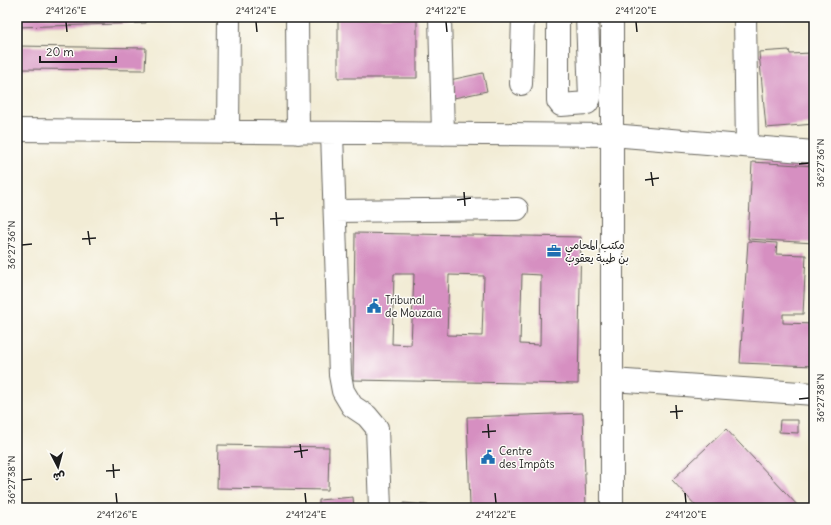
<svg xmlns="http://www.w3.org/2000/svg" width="831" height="525" viewBox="0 0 831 525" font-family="Delius,'Playpen Sans Arabic',sans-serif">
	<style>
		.building { fill: #d68fc1; fill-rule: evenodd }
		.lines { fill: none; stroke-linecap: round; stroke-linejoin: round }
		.minor-casing { stroke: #67655d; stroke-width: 24 }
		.major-casing { stroke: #67655d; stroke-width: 24 }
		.minor { stroke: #fff; stroke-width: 22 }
		.major { stroke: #fff; stroke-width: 22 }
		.ticks { fill: none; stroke: #1c1c1c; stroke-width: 1.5 }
		.labels { text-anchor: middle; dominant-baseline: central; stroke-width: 3; stroke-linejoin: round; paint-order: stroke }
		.poi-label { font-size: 11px; fill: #1c1c1c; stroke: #fdfcf7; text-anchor: start }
		.neatline { fill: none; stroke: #1c1c1c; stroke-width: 1.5 }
		.ticks-label { font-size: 10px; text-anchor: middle; fill: #1c1c1c }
	</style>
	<rect width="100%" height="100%" fill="#fdfcf7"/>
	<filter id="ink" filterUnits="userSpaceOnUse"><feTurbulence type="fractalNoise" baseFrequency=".025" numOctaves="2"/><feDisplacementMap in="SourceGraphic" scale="8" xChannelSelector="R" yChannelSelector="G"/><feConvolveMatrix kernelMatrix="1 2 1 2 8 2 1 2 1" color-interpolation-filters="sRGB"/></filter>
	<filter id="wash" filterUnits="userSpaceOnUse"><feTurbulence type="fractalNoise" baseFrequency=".012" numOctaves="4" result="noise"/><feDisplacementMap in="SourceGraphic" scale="16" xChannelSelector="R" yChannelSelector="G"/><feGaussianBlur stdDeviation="0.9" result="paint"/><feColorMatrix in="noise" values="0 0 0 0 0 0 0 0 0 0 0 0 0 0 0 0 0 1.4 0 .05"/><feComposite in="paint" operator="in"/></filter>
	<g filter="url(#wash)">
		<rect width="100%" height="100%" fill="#f2ecd5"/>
		<g id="blocks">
			<!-- building -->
			<path class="building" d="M17 17H146V23L17 27Z
				M338 17H417V78H338Z
				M17 46 146 48 145 70 17 69Z
				M789 50 790 54 811 53 814 84V124L766 128 759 52Z
				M483 73 487 91 454 98 450 80Z
				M752 162 814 166V243L748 239Z
				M355 233 581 237 578 384 353 380ZM394 274H414L411 345 392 344ZM522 274 541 275 540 345 520 344ZM449 275 484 276 482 336 447 335Z
				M748 241 777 243 776 254 806 255 803 314H783V323L814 324V366L740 363Z
				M583 413 586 508H461V506H470L467 417Z
				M780 420H798V433L779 432Z
				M726 429 800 508H698L672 480Z
				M218 445 329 447 328 490 217 488Z
				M353 497 354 508H319V500Z
				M404 503 438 506V508H404Z"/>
		</g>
	</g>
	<g filter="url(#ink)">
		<use href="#blocks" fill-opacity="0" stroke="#67655d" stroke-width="1"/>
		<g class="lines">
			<defs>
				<path id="minor" d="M297 17 298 133
					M440 17 443 134
					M558 17V101L561 105 587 103 590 98 587 17
					M745 17 747 146
					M521 84 523 17
					M17 130 612 135 814 152
					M228 132 229 17
					M332 133 340 375 343 391 352 406 367 416 377 428 380 508
					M335 211 517 209
					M612 380 814 394"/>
				<path id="major" d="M612 17V508"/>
			</defs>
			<!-- minor casing -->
			<use href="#minor" class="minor-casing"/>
			<!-- major casing -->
			<use href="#major" class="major-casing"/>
			<!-- minor -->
			<use href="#minor" class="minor"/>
			<!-- major -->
			<use href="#major" class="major"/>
		</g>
	</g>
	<!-- ticks -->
	<path class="ticks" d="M66 22 67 32M256 22 257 32M446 22 447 32M636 22 637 32M799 164 809 163M651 172 653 186M645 180 659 178M464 192 465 206M457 200 471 198M276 212 277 226M270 219 284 218M88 231 90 245M82 239 96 238M22 245 32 244M799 399 809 398M676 405 677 419M670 412 683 411M488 424 489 438M482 432 496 431M300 444 302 458M294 452 308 450M113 464 114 478M106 471 120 470M22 480 32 479M116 493 117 503M305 493 306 503M495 493 496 503M685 493 686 503"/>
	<!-- icons -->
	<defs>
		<symbol id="office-bare" viewBox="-9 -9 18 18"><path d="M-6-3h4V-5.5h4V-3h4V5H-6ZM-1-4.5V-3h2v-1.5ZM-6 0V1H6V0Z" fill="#1f6fb2" stroke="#fdfcf7" stroke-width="2.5" paint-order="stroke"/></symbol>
		<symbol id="civic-bare" viewBox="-9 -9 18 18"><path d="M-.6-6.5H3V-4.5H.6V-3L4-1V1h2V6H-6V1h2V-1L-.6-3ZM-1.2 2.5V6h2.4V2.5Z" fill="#1f6fb2" stroke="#fdfcf7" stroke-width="2.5" paint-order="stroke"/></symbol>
	</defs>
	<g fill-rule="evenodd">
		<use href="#office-bare" x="544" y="241" width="20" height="20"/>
		<use href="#civic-bare" x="364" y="296" width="20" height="20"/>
		<use href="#civic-bare" x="478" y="447" width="20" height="20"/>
	</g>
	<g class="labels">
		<!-- poi labels -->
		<g class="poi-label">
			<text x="565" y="245">مكتب المحامي<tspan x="565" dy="13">بن طيبة يعقوب</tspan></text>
			<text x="385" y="300">Tribunal<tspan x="385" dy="13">de Mouzaïa</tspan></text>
			<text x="499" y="451">Centre<tspan x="499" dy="13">des Impôts</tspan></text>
		</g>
	</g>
	<!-- margin -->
	<rect width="831" height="525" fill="none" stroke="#fdfcf7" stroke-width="44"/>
	<!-- north arrow -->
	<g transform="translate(58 467) rotate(174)" stroke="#fdfcf7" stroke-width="3" paint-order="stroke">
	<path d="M0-3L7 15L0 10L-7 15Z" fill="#1c1c1c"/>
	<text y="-6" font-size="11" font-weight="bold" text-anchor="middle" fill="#1c1c1c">ش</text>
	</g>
	<!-- scale -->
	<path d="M40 56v6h76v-6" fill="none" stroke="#1c1c1c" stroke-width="2"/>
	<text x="46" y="56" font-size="12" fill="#1c1c1c" stroke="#fdfcf7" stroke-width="3" paint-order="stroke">20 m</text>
	<rect x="22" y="22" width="787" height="481" class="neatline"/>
	<g class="ticks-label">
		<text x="66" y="14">2°41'26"E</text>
		<text x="256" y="14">2°41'24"E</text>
		<text x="446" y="14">2°41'22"E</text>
		<text x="636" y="14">2°41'20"E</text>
		<text transform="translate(820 163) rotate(-90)" y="4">36°27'36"N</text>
		<text transform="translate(11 245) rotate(-90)" y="4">36°27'36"N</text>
		<text transform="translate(820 398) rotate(-90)" y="4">36°27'38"N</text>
		<text transform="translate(11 480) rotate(-90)" y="4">36°27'38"N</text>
		<text x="117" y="518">2°41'26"E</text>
		<text x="306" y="518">2°41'24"E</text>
		<text x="496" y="518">2°41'22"E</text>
		<text x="686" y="518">2°41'20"E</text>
	</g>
</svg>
